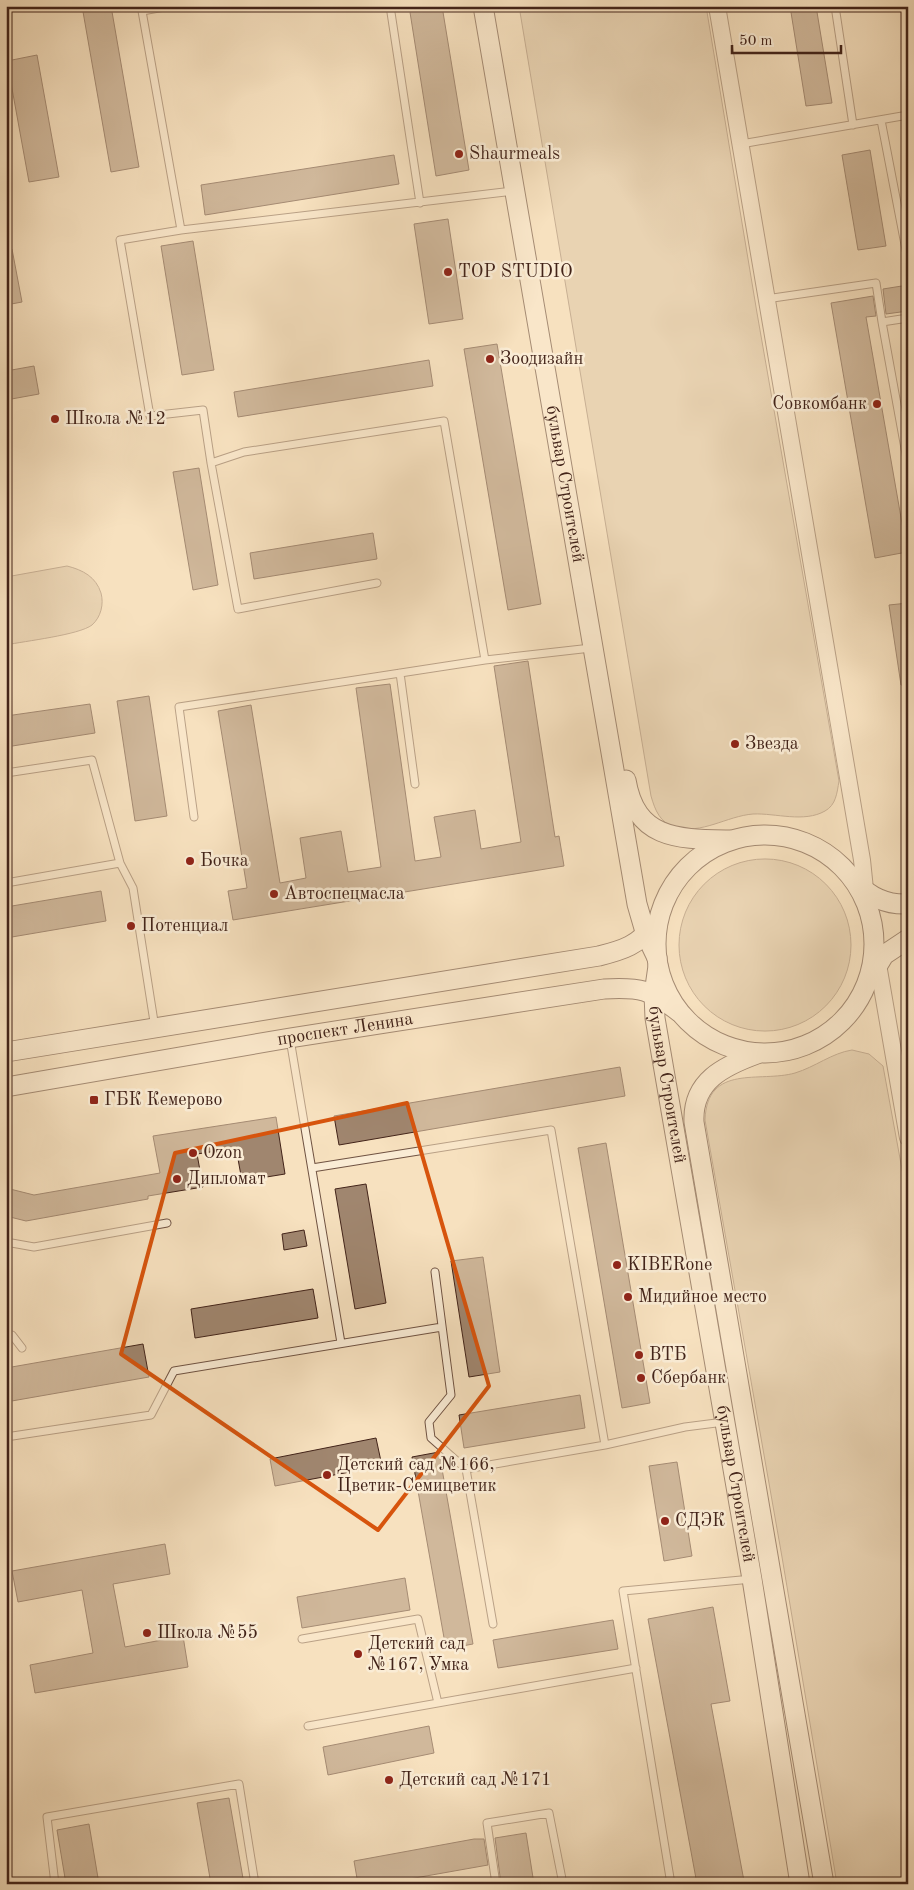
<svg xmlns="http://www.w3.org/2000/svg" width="914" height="1890" viewBox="0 0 914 1890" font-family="'Old Standard TT',serif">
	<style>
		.green { fill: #d8c1a3; stroke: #8d725e }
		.building { fill: #a0866f; stroke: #422319 }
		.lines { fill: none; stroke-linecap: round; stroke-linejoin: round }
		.service-casing { stroke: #6f5242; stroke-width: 9 }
		.tertiary-casing { stroke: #6f5242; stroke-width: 18 }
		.secondary-casing { stroke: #422319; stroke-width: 21 }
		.service { stroke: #faecd5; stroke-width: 7 }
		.tertiary { stroke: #faecd5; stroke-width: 16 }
		.secondary { stroke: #faecd5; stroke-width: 19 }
		.marked { fill: none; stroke: #d7540d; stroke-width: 4; stroke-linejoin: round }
		.poi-dot { fill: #8f2418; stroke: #faecd5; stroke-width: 2 }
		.labels { text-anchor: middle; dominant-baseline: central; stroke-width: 5; stroke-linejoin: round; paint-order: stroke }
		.poi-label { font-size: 18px; fill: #422319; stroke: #faecd5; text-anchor: start }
		.street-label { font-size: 18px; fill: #422319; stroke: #faecd5 }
	</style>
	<rect width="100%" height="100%" fill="#f7e1bf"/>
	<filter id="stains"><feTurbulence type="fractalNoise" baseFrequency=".004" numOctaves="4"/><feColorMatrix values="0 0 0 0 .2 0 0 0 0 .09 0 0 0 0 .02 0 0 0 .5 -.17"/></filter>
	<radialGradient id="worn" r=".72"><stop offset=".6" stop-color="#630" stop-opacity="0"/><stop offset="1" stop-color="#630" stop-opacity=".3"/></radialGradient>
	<!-- green -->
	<path class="green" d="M519 6H706L757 313 839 781C837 793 836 805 825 811 804 823 776 813 753 814 727 816 701 835 675 827 660 823 655 810 651 796Z
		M67 566C83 570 96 577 101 593 104 604 101 617 92 625 79 635 25 641 6 645V577Z
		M679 945a86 86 0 1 1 172 0a86 86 0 1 1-172 0Z
		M852 1050 869 1054 883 1066 908 1202V1884H837L782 1557 705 1120C707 1063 760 1083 795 1073 815 1067 832 1053 852 1050Z"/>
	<!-- building -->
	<path class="building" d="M82 6H111L139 167 111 172Z
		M409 6H442L469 170 436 176Z
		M790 6H816L832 103 806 106Z
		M37 55 59 177 29 182 7 61Z
		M870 150 886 246 858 250 842 155Z
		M394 155 399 184 205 215 201 185Z
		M448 219 463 319 429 324 414 224Z
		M193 241 214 370 182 375 161 246Z
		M6 249H12L22 302 6 305Z
		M908 285V311L886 314 883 289Z
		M873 296 876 316 866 317 907 552 875 558 831 303Z
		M497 344 541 604 508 610 464 349Z
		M429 360 433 386 238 417 234 392Z
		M34 366 39 394 6 400V371Z
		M199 468 218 585 193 590 173 472Z
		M373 533 377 559 254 579 250 553Z
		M908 603V685H901L889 605Z
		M528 661 555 837 559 836 564 866 233 920 228 891 247 888 218 711 251 705 280 883 306 878 300 838 341 831 348 872 381 867 356 688 390 684 415 861 441 857 434 817 475 810 481 849 521 842 494 666Z
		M149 696 167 816 135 821 117 701Z
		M90 704 95 733 6 747V716Z
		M101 891 106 921 6 938V907Z
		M620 1067 625 1096 339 1145 334 1116Z
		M276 1117 285 1174 242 1181 236 1148 197 1154 203 1187 148 1196V1199L26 1221 6 1216V1188L34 1195 160 1173 153 1136Z
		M606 1143 650 1403 622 1408 578 1148Z
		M366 1184 386 1303 355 1309 335 1189Z
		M304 1230 307 1246 284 1250 282 1234Z
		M483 1257 500 1372 469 1377 451 1261Z
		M313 1289 318 1318 195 1338 191 1309Z
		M143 1344 149 1377 6 1402V1368Z
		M580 1395 585 1428 464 1448 459 1415Z
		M376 1438 382 1466 275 1486 270 1459Z
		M439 1452 473 1644 446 1649 412 1457Z
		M677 1462 692 1556 664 1561 649 1466Z
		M165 1544 170 1574 113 1584 125 1647 183 1636 188 1667 35 1693 30 1665 93 1653 82 1590 18 1602 12 1571Z
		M405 1578 410 1610 302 1628 297 1597Z
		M713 1607 730 1701 711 1704 744 1881 727 1884H697L648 1619Z
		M613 1620 618 1649 498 1668 493 1640Z
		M429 1726 434 1753 328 1775 323 1747Z
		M229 1798 244 1884H211L197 1803Z
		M89 1824 99 1884H66L57 1830Z
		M526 1833 534 1884H501L495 1838Z
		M474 1839H484L488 1865 381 1884H358L354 1861Z"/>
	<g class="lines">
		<defs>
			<path id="service" d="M170 6 142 11 181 230
				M390 6 420 203
				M835 6 853 125
				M881 120 907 255
				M741 144 908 115
				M766 299 876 283 882 322
				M908 318 882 322 908 465
				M211 463 203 410 150 416 120 240 181 230 513 191
				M377 583 238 609 211 463 244 452 444 421 485 660
				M400 673 415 784
				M6 773 92 760 120 863
				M194 817 179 707 485 660 591 648
				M6 883 120 863 133 888 155 1028
				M290 1039 341 1343
				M312 1168 551 1130 605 1445
				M6 1242 34 1247 167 1223
				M435 1272 451 1395 429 1422 431 1438 466 1469 605 1445 685 1427 724 1422
				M6 1336 12 1335 22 1348
				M6 1437 151 1415 174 1371 442 1327
				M466 1469 493 1624
				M302 1639 418 1619 438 1703
				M308 1726 636 1668
				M55 1884 47 1817 239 1784 255 1884
				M496 1884 487 1823 549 1813 563 1884
				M671 1884 623 1591 752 1579"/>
			<path id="tertiary" d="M717 6 862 860 867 909
				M874 941 908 1138"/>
			<g id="secondary">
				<path id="s1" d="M483 6 637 904 646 935 657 958"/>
				<path d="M626 780C636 840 678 839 730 840"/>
				<circle cx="765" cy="944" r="109"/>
				<path d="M857 883C871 898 888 905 908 904"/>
				<path id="s2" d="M658 966 654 994 655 1018 752 1579 800 1884"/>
				<path d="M872 975 884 955 908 939"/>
				<path d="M6 1052 599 956C623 950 639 945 653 925"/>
				<path d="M757 1054C724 1066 692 1081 694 1122L824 1884"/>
				<path id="s3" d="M6 1087 290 1038 604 989C640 987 650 989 679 1012"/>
			</g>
		</defs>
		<!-- service casing -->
		<use href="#service" class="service-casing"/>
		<!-- tertiary casing -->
		<use href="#tertiary" class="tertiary-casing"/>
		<!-- secondary casing -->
		<use href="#secondary" class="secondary-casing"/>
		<!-- service -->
		<use href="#service" class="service"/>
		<!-- tertiary -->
		<use href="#tertiary" class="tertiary"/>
		<!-- secondary -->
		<use href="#secondary" class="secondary"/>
	</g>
	<!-- marked area -->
	<path d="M0 0H914V1890H0ZM407 1103 489 1386 378 1530 121 1354 175 1153Z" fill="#f7e1bf" fill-opacity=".55" fill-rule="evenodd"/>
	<path class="marked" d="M407 1103 489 1386 378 1530 121 1354 175 1153Z"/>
	<!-- markers -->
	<g class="poi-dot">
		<circle cx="459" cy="154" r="5"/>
		<circle cx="448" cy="272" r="5"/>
		<circle cx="490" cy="359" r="5"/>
		<circle cx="877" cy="404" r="5"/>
		<circle cx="55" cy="419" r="5"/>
		<circle cx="735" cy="744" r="5"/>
		<circle cx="190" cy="861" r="5"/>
		<circle cx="274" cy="894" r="5"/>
		<circle cx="131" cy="926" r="5"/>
		<rect x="89" y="1095" width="10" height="10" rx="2.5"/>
		<circle cx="193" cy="1153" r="5"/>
		<circle cx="177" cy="1179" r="5"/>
		<circle cx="617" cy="1265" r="5"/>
		<circle cx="628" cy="1297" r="5"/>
		<circle cx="639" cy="1355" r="5"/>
		<circle cx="641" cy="1378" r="5"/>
		<circle cx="327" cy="1475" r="5"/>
		<circle cx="665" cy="1521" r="5"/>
		<circle cx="147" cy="1633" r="5"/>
		<circle cx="358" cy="1654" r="5"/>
		<circle cx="389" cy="1780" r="5"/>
	</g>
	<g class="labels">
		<!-- poi labels -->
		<g class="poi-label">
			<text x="469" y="154">Shaurmeals</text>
			<text x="458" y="272">TOP STUDIO</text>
			<text x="500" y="359">Зоодизайн</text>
			<text x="867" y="404" text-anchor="end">Совкомбанк</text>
			<text x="65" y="419">Школа №12</text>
			<text x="745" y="744">Звезда</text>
			<text x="200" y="861">Бочка</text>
			<text x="284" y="894">Автоспецмасла</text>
			<text x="141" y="926">Потенциал</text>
			<text x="104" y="1100">ГБК Кемерово</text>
			<text x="203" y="1153">Ozon</text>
			<text x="187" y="1179">Дипломат</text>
			<text x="627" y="1265">KIBERone</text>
			<text x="638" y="1297">Мидийное место</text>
			<text x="649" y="1355">ВТБ</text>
			<text x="651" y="1378">Сбербанк</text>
			<text x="337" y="1465">Детский сад №166,<tspan x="337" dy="21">Цветик-Семицветик</tspan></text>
			<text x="675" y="1521">СДЭК</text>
			<text x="157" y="1633">Школа №55</text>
			<text x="368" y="1644">Детский сад<tspan x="368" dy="21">№167, Умка</tspan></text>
			<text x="399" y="1780">Детский сад №171</text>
		</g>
		<!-- street labels -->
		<g class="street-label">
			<text stroke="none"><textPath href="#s1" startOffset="485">бульвар Строителей</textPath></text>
			<text stroke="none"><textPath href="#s3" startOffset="344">проспект Ленина</textPath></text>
			<text stroke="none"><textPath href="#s2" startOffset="120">бульвар Строителей</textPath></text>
			<text stroke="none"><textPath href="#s2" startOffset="525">бульвар Строителей</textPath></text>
		</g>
	</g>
	<!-- margin -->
	<rect width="914" height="1890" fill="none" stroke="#f7e1bf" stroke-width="25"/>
	<rect x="8" y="8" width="899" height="1875" fill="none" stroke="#422319" stroke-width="2.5"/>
	<rect x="12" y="12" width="889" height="1865" fill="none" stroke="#422319"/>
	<!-- scale -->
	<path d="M732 45v8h109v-8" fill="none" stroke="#422319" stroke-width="2.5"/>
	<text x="739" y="45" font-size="15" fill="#422319" stroke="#faecd5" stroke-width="4" paint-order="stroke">50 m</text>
	<rect width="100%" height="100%" filter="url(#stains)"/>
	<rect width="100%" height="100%" fill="url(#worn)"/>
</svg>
